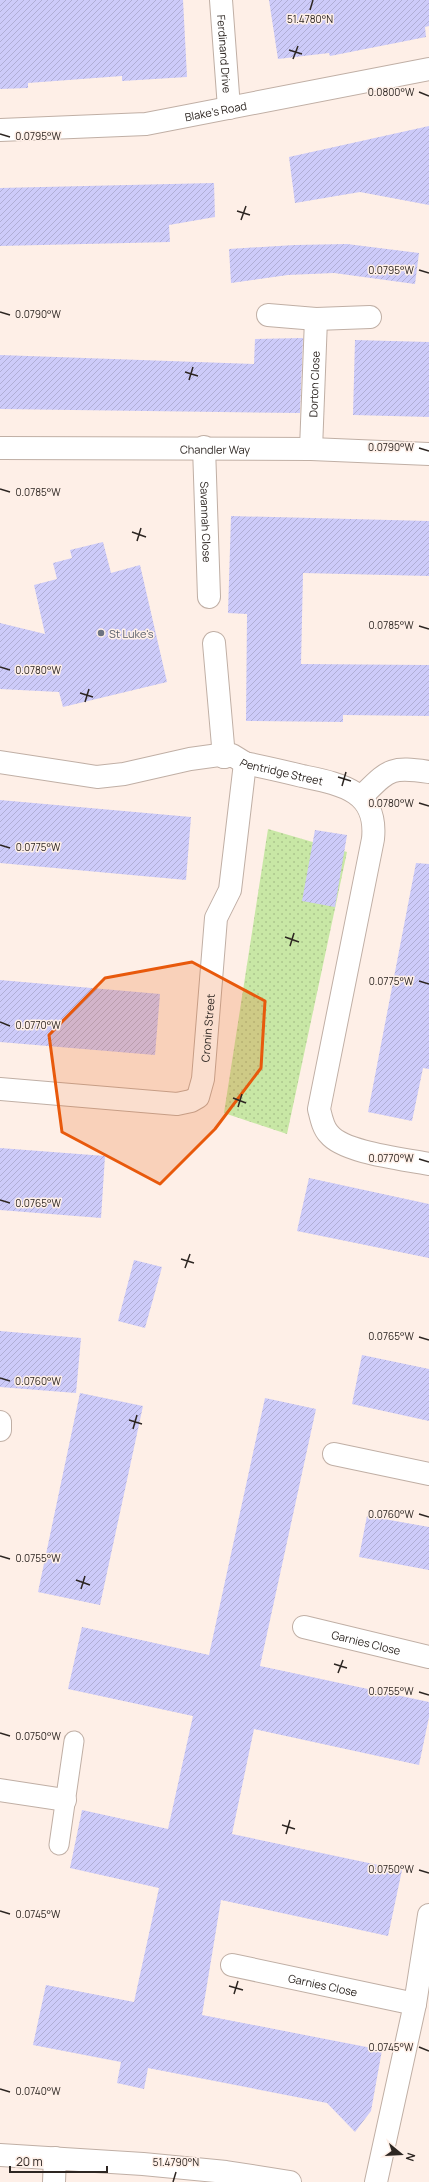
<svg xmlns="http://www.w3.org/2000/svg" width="429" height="2182" viewBox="0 0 429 2182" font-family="Manrope,sans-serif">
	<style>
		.park { fill: url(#park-dots) }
		.building { fill: url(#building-hatch) }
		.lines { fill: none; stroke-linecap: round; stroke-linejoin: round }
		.service-casing { stroke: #c0afa5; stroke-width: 21 }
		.minor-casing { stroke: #c0afa5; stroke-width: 24 }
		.service { stroke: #fff; stroke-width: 19 }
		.minor { stroke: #fff; stroke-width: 22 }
		.marked { fill: #e8590c; fill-opacity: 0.2; stroke: #e8590c; stroke-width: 3; stroke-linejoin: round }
		.ticks { fill: none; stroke: #2d2622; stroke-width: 1.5 }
		.worship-dot { fill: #6b7280; stroke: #feefe7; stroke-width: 1.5 }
		.labels { text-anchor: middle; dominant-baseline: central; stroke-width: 3; stroke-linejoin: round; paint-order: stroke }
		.street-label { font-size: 11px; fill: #2d2622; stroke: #feefe7 }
		.worship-label { font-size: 11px; fill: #5b616d; stroke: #feefe7; text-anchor: start }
		.ticks-label { font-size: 10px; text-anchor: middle; fill: #2d2622; stroke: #feefe7; stroke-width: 3; stroke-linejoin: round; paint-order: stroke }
	</style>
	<defs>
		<pattern id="park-dots" width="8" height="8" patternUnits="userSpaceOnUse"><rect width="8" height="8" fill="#c8e7a5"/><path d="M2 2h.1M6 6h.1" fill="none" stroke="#acc68e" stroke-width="1.8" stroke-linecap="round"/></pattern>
		<pattern id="building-hatch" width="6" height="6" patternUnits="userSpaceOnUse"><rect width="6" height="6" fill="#cdcbf9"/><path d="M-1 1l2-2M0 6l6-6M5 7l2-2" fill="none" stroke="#b0aed5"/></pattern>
	</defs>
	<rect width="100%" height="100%" fill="#feefe7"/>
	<!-- park -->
	<path class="park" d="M268 829 347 852 287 1134 224 1113Z"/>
	<!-- building -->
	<path class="building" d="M0 0H183L187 77 122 81V76L28 83V88L0 89Z
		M269 0H429V26L425 27 426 37 330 56 329 53 278 59Z
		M429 126V205L360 192 295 203 289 157Z
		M214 183 215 217 169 225 170 242 0 246V188Z
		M347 244 419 253 415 284 334 273 288 275 231 283 229 249 295 245Z
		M303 338 300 413 0 409V355L254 364 255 339Z
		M355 340 429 342V417L353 415Z
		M231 516 429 521V576L303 573 301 664 429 665V716L343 715V722L246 721 247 614 228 613Z
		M103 542 111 573 140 565 167 682 63 707 59 692 0 689V623L45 634 34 585 57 579 53 563 72 558 70 550Z
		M0 800 191 817 186 880 0 863Z
		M315 830 347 835 335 907 302 901Z
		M416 863 429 864V1069L423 1068 412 1121 368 1112Z
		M0 980 160 994 155 1055 0 1042Z
		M0 1148 105 1156 101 1218 0 1210Z
		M309 1178 429 1204V1258L297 1231Z
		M134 1260 162 1267 145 1328 118 1321Z
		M0 1331 81 1338 76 1393 0 1387Z
		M362 1355 429 1369V1421L352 1404Z
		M80 1393 143 1406 100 1605 38 1592Z
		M265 1398 316 1409 260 1666 429 1702V1717L419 1765 254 1729 232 1834 402 1870 388 1936 221 1900 202 2015 382 2050 371 2111 355 2132 327 2103 148 2068 144 2089 117 2083 121 2062 33 2045 46 1985 134 2002 159 1888 70 1868 82 1810 168 1829 193 1716 68 1689 82 1627 209 1655Z
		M367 1516 429 1527V1570L359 1557Z"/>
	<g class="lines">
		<defs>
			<path id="service" d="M59 1845 74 1741"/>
			<g id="minor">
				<path id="s1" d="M221 0 229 108"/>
				<path id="s2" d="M0 130 146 124 429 69"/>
				<path d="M268 315 316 319 370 317"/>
				<path id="s3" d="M204 447 209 597"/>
				<path id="s4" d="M0 448 311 449 429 454"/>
				<path id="s5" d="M311 449 316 319"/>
				<path d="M214 643 224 757"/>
				<path id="s6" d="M0 762 97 777 124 774 190 759 219 755 224 757 232 755 245 763C264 767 283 771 302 776 340 784 378 790 373 839L319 1109C321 1117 323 1128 329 1134 344 1153 405 1159 429 1164"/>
				<path d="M361 797C389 770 389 766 429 772"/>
				<path id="s7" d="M0 1089 177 1104 191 1101 198 1097 203 1079 216 918 230 890 245 763"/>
				<path d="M0 1422V1430"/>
				<path d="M334 1454 429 1474"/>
				<path id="s8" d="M304 1627 429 1657"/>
				<path d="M0 1790 65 1800"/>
				<path id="s9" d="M232 1965 415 2004"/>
				<path d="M0 2155 143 2164 226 2172 290 2182"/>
				<path d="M54 2182 55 2158"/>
				<path d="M376 2182 415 2004 429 1915"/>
			</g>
		</defs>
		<!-- service casing -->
		<use href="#service" class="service-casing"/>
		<!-- minor casing -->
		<use href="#minor" class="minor-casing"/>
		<!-- service -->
		<use href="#service" class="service"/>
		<!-- minor -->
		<use href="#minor" class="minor"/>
	</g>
	<!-- marked area -->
	<path class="marked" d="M192 962 265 1001 261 1068 215 1129 160 1184 62 1132 49 1035 105 978Z"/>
	<!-- ticks -->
	<path class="ticks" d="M310 10 313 0M289 50 302 54M293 59 298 46M419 92 429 96M0 134 10 137M237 211 250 215M241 220 246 206M419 270 429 273M0 312 10 315M185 372 198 376M189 380 193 367M419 448 429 451M0 489 10 492M132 532 146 537M137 541 141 528M419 626 429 629M0 667 10 670M80 693 93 697M85 702 89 689M338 777 351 781M342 786 346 772M419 803 429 806M0 845 10 848M285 937 299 942M290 946 294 933M419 981 429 984M0 1022 10 1026M233 1098 246 1103M238 1107 242 1094M419 1159 429 1162M0 1200 10 1203M181 1259 194 1263M185 1268 190 1254M419 1337 429 1340M0 1378 10 1381M129 1420 142 1424M133 1429 137 1415M419 1514 429 1517M0 1556 10 1559M76 1580 90 1585M81 1589 85 1576M334 1664 347 1668M338 1673 343 1660M419 1692 429 1695M0 1733 10 1736M282 1825 295 1829M286 1834 290 1820M419 1870 429 1873M0 1911 10 1914M229 1986 243 1990M234 1994 238 1981M419 2047 429 2051M0 2089 10 2092M173 2182 176 2172"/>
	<!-- markers -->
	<circle class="worship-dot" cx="101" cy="633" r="4"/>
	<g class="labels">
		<!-- street labels -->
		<g class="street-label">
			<text stroke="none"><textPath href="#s1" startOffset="54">Ferdinand Drive</textPath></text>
			<text stroke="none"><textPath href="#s2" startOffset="217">Blake's Road</textPath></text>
			<text stroke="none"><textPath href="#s5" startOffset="65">Dorton Close</textPath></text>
			<text stroke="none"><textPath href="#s4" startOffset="215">Chandler Way</textPath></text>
			<text stroke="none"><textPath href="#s3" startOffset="75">Savannah Close</textPath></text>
			<text stroke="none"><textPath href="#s6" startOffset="289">Pentridge Street</textPath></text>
			<text stroke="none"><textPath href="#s7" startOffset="270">Cronin Street</textPath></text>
			<text stroke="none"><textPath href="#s8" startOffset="64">Garnies Close</textPath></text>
			<text stroke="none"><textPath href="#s9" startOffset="93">Garnies Close</textPath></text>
		</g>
		<!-- worship labels -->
		<g class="worship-label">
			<text x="109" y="633">St Luke's</text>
		</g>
	</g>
	<g class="ticks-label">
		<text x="310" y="23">51.4780°N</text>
		<text x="391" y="96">0.0800°W</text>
		<text x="38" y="140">0.0795°W</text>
		<text x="391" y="274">0.0795°W</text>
		<text x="38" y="318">0.0790°W</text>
		<text x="391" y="451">0.0790°W</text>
		<text x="38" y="496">0.0785°W</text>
		<text x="391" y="629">0.0785°W</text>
		<text x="38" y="674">0.0780°W</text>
		<text x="391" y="807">0.0780°W</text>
		<text x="38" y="851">0.0775°W</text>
		<text x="391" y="985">0.0775°W</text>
		<text x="38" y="1029">0.0770°W</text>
		<text x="391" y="1162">0.0770°W</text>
		<text x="38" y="1207">0.0765°W</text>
		<text x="391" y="1340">0.0765°W</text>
		<text x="38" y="1385">0.0760°W</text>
		<text x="391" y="1518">0.0760°W</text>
		<text x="38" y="1562">0.0755°W</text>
		<text x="391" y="1695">0.0755°W</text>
		<text x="38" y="1740">0.0750°W</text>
		<text x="391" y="1873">0.0750°W</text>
		<text x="38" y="1918">0.0745°W</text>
		<text x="391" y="2051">0.0745°W</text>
		<text x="38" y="2095">0.0740°W</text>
		<text x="176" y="2166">51.4790°N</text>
	</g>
	<!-- north arrow -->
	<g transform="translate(401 2154) rotate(108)" stroke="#feefe7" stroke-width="3" paint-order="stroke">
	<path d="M0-3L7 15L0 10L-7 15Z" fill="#2d2622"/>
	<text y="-6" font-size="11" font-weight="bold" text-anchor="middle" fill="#2d2622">N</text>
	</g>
	<!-- scale -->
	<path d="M10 2166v6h97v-6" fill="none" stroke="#2d2622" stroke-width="2"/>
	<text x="16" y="2166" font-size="12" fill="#2d2622" stroke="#feefe7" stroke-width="3" paint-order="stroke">20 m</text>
</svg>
